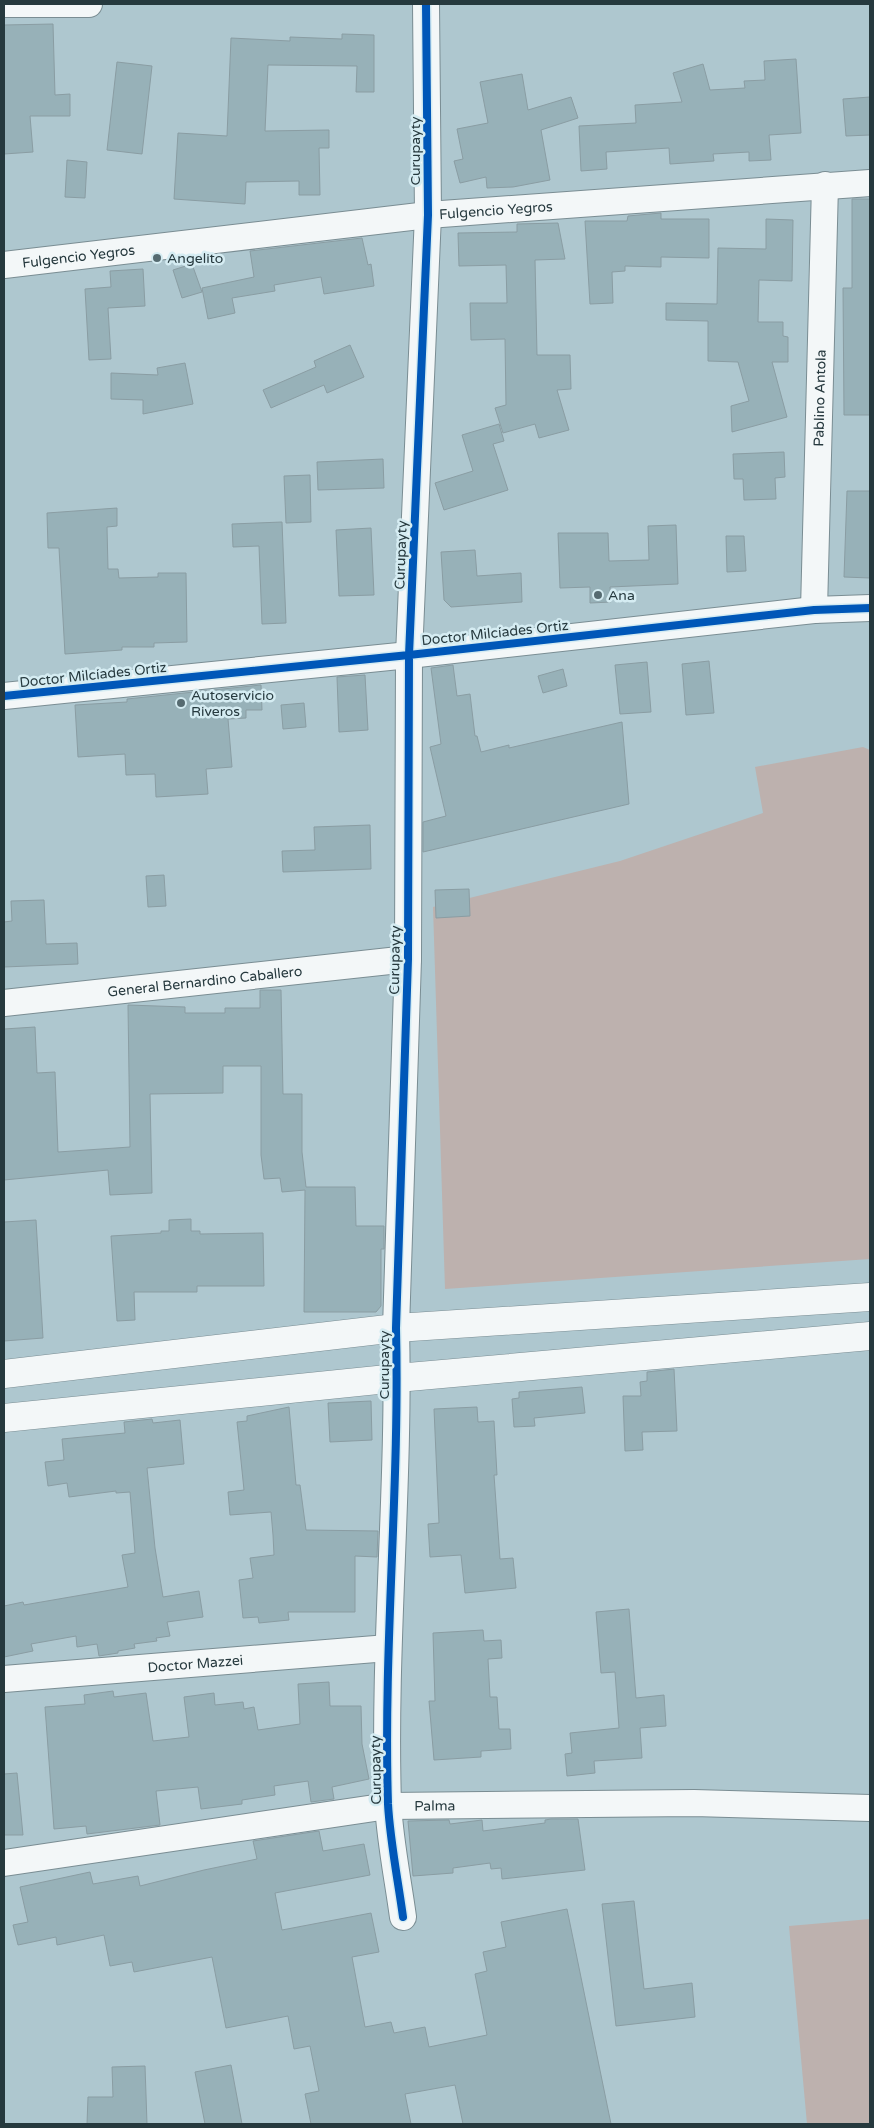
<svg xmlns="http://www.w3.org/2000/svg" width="874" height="2128" viewBox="0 0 874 2128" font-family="'Varela Round',sans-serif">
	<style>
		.green { fill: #bdb1ae }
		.building { fill: #97b1b8; stroke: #8a9da3 }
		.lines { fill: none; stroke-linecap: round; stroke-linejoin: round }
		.street-casing { stroke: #7a8d93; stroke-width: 28 }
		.secondary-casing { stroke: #7a8d93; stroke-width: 29 }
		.street { stroke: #f3f7f8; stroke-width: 26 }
		.secondary { stroke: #f3f7f8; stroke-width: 28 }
		.cycleway-casing { stroke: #d5ecf2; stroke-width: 11 }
		.cycleway { stroke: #0057b8; stroke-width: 8 }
		.poi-dot { fill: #566b71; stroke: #d5ecf2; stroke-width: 2 }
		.labels { text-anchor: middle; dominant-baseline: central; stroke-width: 5; stroke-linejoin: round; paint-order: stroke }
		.street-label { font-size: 14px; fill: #26393e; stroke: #d5ecf2 }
		.poi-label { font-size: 14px; fill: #26393e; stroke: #d5ecf2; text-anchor: start }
	</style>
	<rect width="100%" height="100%" fill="#aec7cf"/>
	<!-- green -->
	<path class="green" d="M863 747 870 750V1259L445 1289 433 907 620 861 763 813 755 767Z
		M870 1919V2124H807L789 1926Z"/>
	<!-- building -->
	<path class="building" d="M53 24 55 95 70 94V116H30L33 152 4 154V25Z
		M342 34 374 35V92H356L357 66 268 65 265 131 329 130V148H319L320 195H299V181L246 182 245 204 174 199 178 133 227 136 231 38 290 41V37L342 39Z
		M796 59 801 133 769 135 771 160 749 161V152L713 154 714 161 670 164 669 148 606 152 607 169 581 171 579 126 636 123 635 105 682 102 673 73 703 64 710 90 745 88 744 81 765 80 764 61Z
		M117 62 152 66 142 154 107 150Z
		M522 74 528 110 571 97 578 118 541 130 550 180 513 187 487 188 486 177 460 183 454 161 463 159 457 129 488 123 480 82Z
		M870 97V135L846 136 843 99Z
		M67 160 87 162 85 198 65 197Z
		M852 199H870V415H844L843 288H852Z
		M661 213V219H709V258L661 257V267L625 266V271L612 272 613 303 590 304 585 221H627L628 216Z
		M766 219 793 220 792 281 759 280 758 322H783V336L788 337V362H772L787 417 732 432 731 406 749 401 738 362 708 361V321L666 320V303L717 304 718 248 766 249Z
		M558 223 565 259 535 260 537 355H570L571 389 557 390 569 430 539 438 535 424 503 433 495 408 506 405 505 339 471 340 470 303H507L506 265 459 266 458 233 517 232V224Z
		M362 238 368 265 371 264 374 286 324 294 321 277 274 285 275 291 232 298 235 313 208 319 202 288 254 277 250 251Z
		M192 264 202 292 182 298 173 270Z
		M143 269 145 306 108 308 111 359 89 360 85 289 111 287 110 271Z
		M350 345 364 377 327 393 324 385 271 408 263 390 316 367 314 361Z
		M185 363 193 404 143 414V400L111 399V373L158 375 157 368Z
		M499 424 504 441 493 444 508 490 444 510 435 483 473 471 462 435Z
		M784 452 785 477 775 478 776 499 744 500 743 479H734L733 454Z
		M383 459 384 488 318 490 317 462Z
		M310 475 311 522 286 523 284 476Z
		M847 491H870V578L844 577Z
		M117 508V526L107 527 108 569H118L119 578 158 577V573H186L187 642 154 643V647H122V650L65 654 59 548H48L47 513Z
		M282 522 286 623 262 624 259 546 233 547 232 524Z
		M676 525 678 584 610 587 611 602 590 603V587L560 588 558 533H608L609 561 649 560 648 526Z
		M371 528 374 595 339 596 336 530Z
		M726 536H744L746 571 727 572Z
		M475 550 477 576 521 573 522 602 451 607 444 600 441 552Z
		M709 661 714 713 686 715 682 664Z
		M647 662 651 712 620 714 615 665Z
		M453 665 457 696 470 694 475 736H477L481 752 509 745V748L622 722 629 804 423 852V822L446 816 430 747 441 744 431 668Z
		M563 669 567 686 543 693 538 676Z
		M365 675 368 730 339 732 337 677Z
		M261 685 262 710H246V718L228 719 232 767 206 769 208 794 156 797 155 774 126 775 125 754 78 757 75 705 127 702V699Z
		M304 703 306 727 283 729 281 705Z
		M370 825 371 869 283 872 282 851 315 850 314 827Z
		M164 875 166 906 148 907 146 876Z
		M469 889 470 916 436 918 435 890Z
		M44 900 46 944 77 943 78 964 4 967V922L12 921 11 901Z
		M260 990H281L283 1094H302V1152L306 1187H355L356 1226H384V1249H381V1306L376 1312H304L305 1190 282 1192 280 1178 264 1179 261 1155V1066H223V1093L150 1094 152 1193 110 1195 108 1170 4 1180V1029L35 1027 37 1073 55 1072 58 1152 130 1147 128 1005 185 1007V1013H225V1008H260Z
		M191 1219V1231H200V1234L263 1233 264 1286H197V1292H134L135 1320 117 1321 111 1236 161 1233V1231H169V1220Z
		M36 1220 43 1338 4 1341V1222Z
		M674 1369 677 1431 642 1432 643 1450 625 1451 623 1396H641L640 1382 647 1381V1372Z
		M582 1387 585 1413 534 1418 535 1426 514 1427 512 1399 519 1398V1392Z
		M371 1401 372 1440 330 1442 328 1403Z
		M289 1407 296 1485H300L306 1530 378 1531 377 1557 355 1556V1612H288L289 1620 259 1623 258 1617 243 1618 239 1580 253 1578 250 1558 274 1555 273 1535 271 1512 230 1515 228 1492 244 1490 237 1422 247 1421V1416Z
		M477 1407 478 1422 494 1421 497 1475H494L500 1559 513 1558 516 1588 465 1593 461 1555 430 1557 428 1524 439 1523 434 1409Z
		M152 1419 153 1423 180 1420 184 1464 147 1468 155 1548 163 1597 199 1591 203 1617 167 1622 170 1636 156 1638 157 1641 134 1644 135 1648 118 1651V1653L99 1656 97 1644 77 1647 76 1636 31 1644 33 1651 4 1657V1606L23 1602 24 1605 128 1587 122 1555 135 1553 130 1492 116 1493V1491L69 1497 67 1483 48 1486 45 1462 64 1460 62 1439 125 1433 124 1422Z
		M629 1609 636 1698 664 1695 666 1726 640 1728 642 1758 594 1761 595 1773 567 1776 565 1754 572 1753 570 1733 619 1728 615 1672 601 1673 596 1612Z
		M483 1630 484 1641 501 1640 502 1658 488 1659 490 1697H497L499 1729H510L511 1749 481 1751V1757L434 1760 429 1701H435L433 1633Z
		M329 1682 330 1706H361L362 1744 369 1779 332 1787 334 1799 311 1802 308 1781 274 1786 275 1795 242 1800V1804L201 1809 198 1787 156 1791 160 1825 87 1834 86 1826 54 1829 45 1707 85 1704 84 1695 113 1691 114 1697 146 1693 153 1741 189 1737 184 1697 214 1693 215 1705 243 1702 244 1709 254 1707 258 1730 300 1724 298 1684Z
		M17 1773 23 1835H4V1774Z
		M551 1819H578L585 1870 502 1879 501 1868 491 1869 490 1863 453 1868V1873L413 1876 408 1821 449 1820 450 1824 482 1820 483 1831 545 1823V1820Z
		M319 1831 323 1851 364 1844 370 1875 275 1893 282 1930 371 1913 379 1952 352 1957 365 2027 391 2022 394 2033 425 2027 429 2047 487 2035 475 1974 487 1971 483 1952 506 1947 501 1922 567 1909 611 2124H463L455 2085 405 2094 411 2124H311L305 2094 319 2091 310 2046 294 2049 288 2016 226 2028 212 1957 134 1972 132 1962 110 1966 104 1935 57 1945 56 1937 18 1945 13 1925 28 1922 20 1887 90 1872 93 1884 138 1876 140 1886 204 1870 257 1859 253 1841Z
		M634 1901 644 1989 692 1983 695 2017 616 2026 602 1904Z
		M231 2065 242 2124H205L195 2072Z
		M145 2066 147 2124H87L88 2097H113L112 2067Z"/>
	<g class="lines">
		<defs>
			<g id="street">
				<path d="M4 4H89"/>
				<path id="s1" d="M4 265 428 215 870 183"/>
				<path id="s2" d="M814 610 825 185"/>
				<path d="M4 696 409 655 814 610 870 608"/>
				<path id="s3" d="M4 1003 408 959"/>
				<path id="s4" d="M4 1679 388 1648"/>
				<path id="s5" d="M4 1863 388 1806 694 1803 870 1808"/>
				<path d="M403 1917C398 1880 390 1841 388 1804 383 1645 400 1486 396 1328L408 959 409 655 428 215 426 4"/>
			</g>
			<path id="secondary" d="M4 1374 396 1328 870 1297
				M4 1418 397 1378 870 1336"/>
		</defs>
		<!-- street casing -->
		<use href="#street" class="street-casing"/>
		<!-- secondary casing -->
		<use href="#secondary" class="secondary-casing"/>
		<!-- street -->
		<use href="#street" class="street"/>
		<!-- secondary -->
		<use href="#secondary" class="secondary"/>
		<defs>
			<path id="cycleway" d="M4 696 409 655 814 610 870 608
				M403 1917C398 1880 390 1841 388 1804 383 1645 400 1486 396 1328L408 959 409 655 428 215 426 4"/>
		</defs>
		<!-- cycleway casing -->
		<use href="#cycleway" class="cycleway-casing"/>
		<!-- cycleway -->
		<use href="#cycleway" class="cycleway"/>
	</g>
	<!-- markers -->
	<g class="poi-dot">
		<circle cx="157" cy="258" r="5"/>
		<circle cx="598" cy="595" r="5"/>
		<circle cx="181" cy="703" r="5"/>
	</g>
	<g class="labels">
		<!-- street labels -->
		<g class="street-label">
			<text transform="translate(415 151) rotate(-90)">Curupayty</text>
			<text stroke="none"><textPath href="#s1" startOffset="495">Fulgencio Yegros</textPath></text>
			<text stroke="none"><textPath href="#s1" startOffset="75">Fulgencio Yegros</textPath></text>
			<text stroke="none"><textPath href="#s2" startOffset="212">Pablino Antola</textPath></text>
			<text transform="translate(401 555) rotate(-88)">Curupayty</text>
			<text transform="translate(495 633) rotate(-6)">Doctor Milcíades Ortiz</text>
			<text transform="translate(93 675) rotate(-6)">Doctor Milcíades Ortiz</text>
			<text transform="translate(395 960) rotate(-89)">Curupayty</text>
			<text stroke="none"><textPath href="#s3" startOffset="202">General Bernardino Caballero</textPath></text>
			<text transform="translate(384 1365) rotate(-90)">Curupayty</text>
			<text stroke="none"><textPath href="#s4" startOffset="192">Doctor Mazzei</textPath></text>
			<text transform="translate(376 1770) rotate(-91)">Curupayty</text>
			<text stroke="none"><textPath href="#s5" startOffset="435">Palma</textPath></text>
		</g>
		<!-- poi labels -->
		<g class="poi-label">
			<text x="167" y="258">Angelito</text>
			<text x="608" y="595">Ana</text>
			<text x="191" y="695">Autoservicio<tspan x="191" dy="16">Riveros</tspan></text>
		</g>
	</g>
	<!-- border -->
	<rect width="874" height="2128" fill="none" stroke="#26393e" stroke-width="10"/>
</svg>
